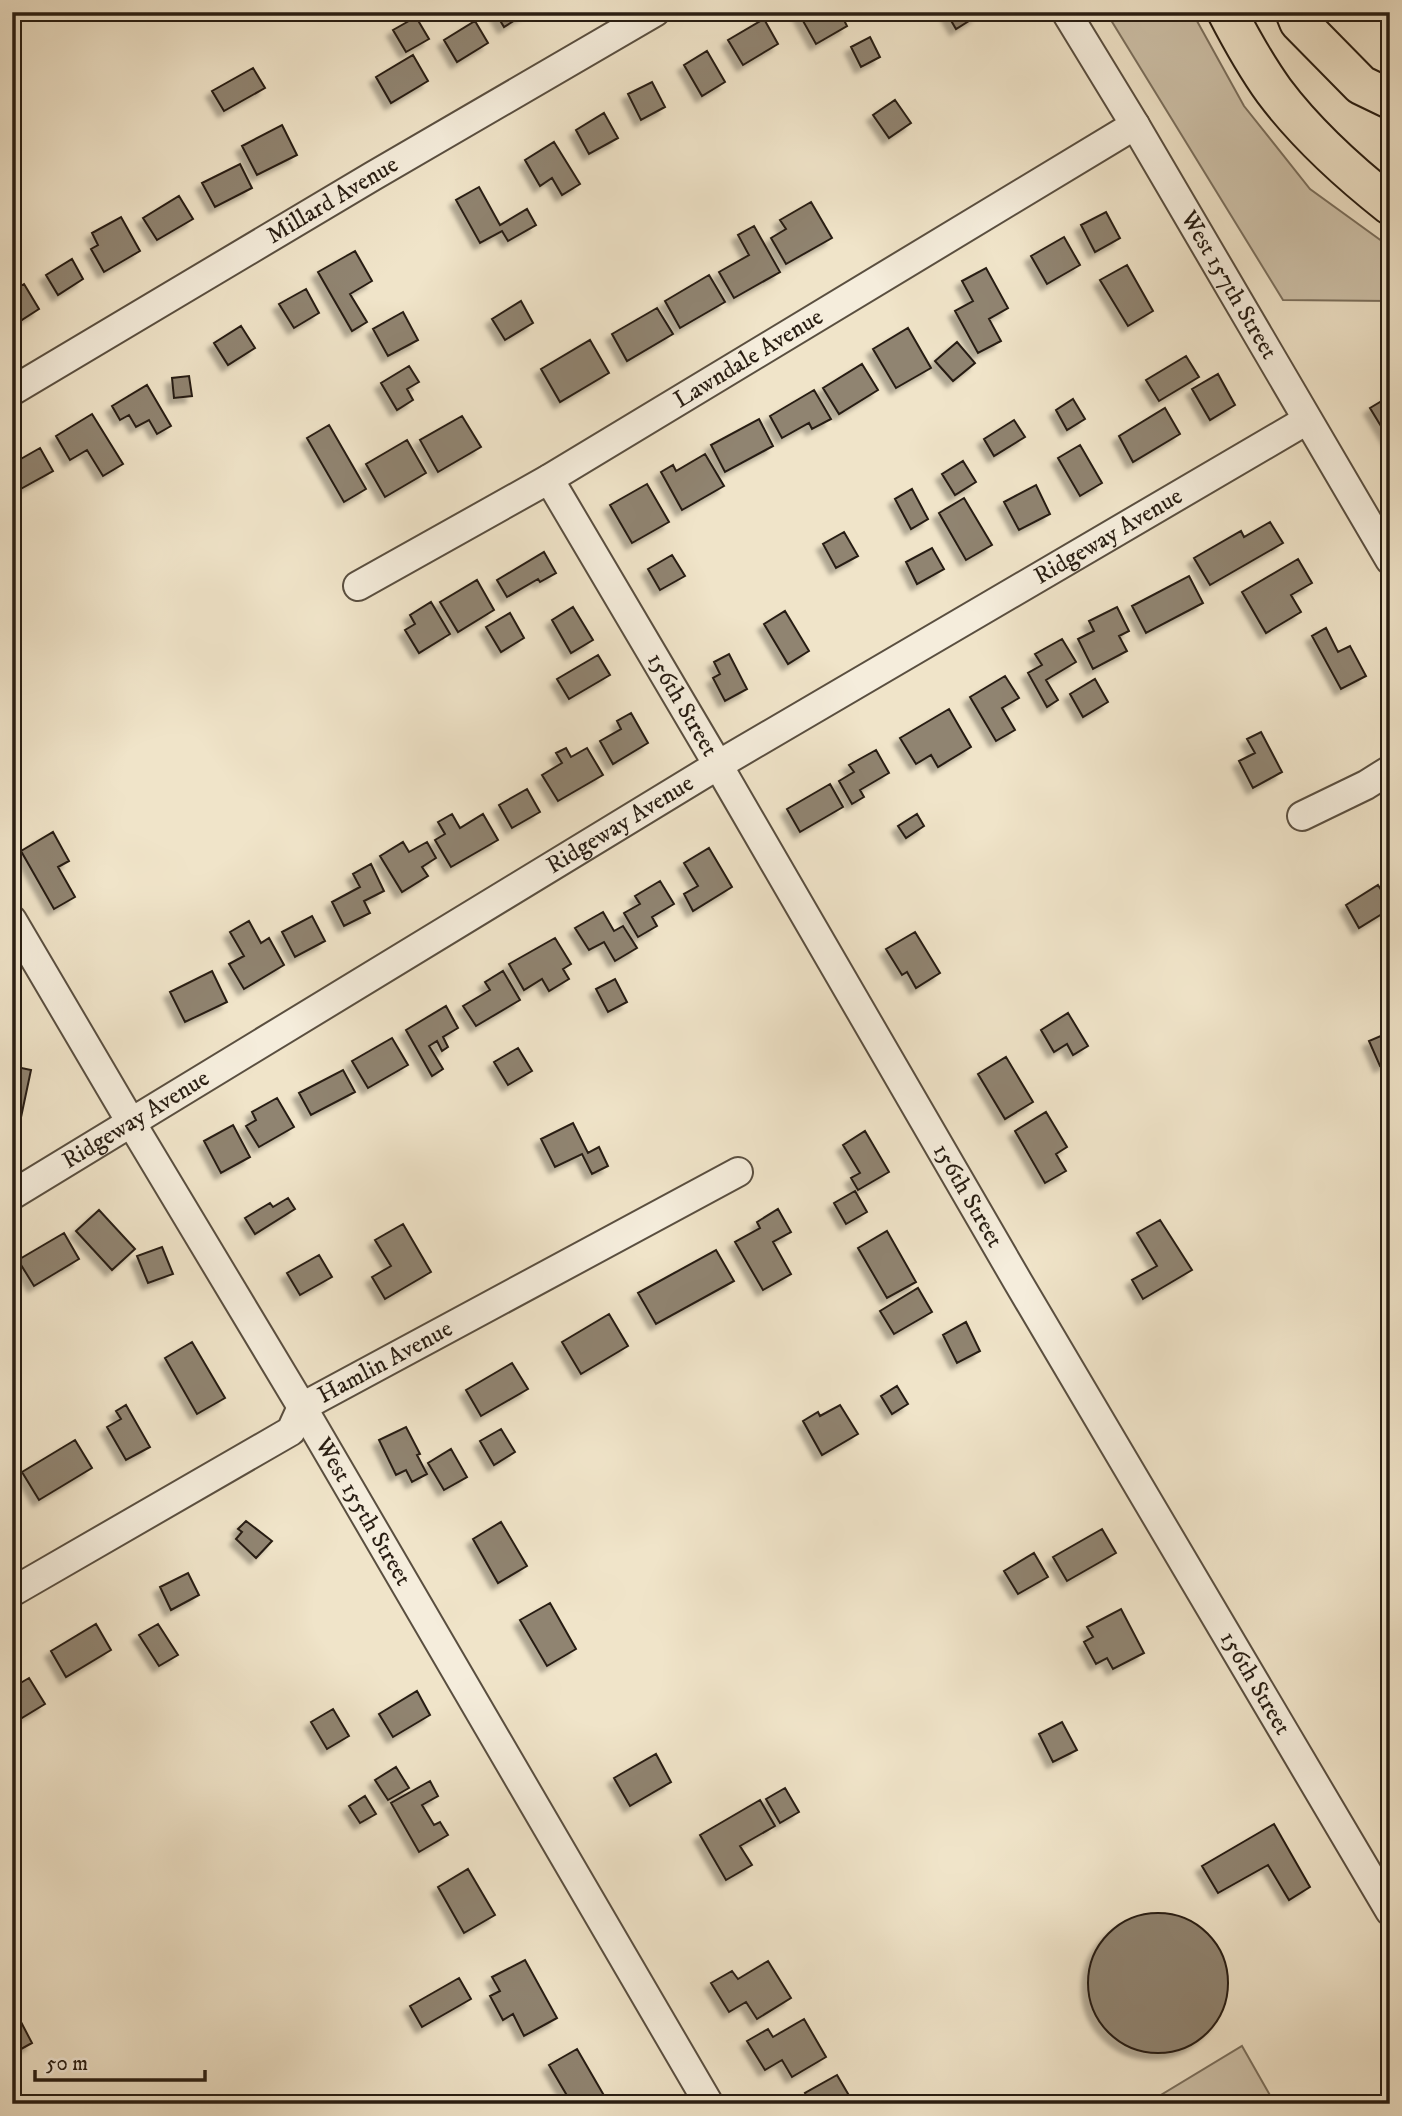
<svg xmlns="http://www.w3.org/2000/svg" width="1402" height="2116" viewBox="0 0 1402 2116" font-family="'IM FELL DW Pica',serif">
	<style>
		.green { fill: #cec2aa; stroke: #7b705e; stroke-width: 2 }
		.building { fill: #908471; stroke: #281d12; stroke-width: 2; filter: url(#shadow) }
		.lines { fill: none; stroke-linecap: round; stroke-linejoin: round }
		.minor-casing { stroke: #5a4f40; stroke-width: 32 }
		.highway-casing { stroke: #281d12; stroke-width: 42 }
		.minor { stroke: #f5eddc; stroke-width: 28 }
		.highway { stroke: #f0e4c9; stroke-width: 38 }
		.labels { text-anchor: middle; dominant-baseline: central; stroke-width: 5; stroke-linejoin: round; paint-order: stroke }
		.street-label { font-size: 24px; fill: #281d12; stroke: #f5eddc }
	</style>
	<defs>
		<filter id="shadow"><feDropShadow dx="-6" dy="6" stdDeviation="2" flood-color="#0004"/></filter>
	</defs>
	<rect width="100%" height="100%" fill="#f0e4c9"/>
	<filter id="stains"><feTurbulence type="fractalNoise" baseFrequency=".00286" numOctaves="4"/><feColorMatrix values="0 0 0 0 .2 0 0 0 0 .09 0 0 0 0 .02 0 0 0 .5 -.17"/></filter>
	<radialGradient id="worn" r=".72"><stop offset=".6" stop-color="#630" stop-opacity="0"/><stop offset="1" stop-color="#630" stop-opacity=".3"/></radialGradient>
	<!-- green -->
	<path class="green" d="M1106 12H1192L1244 106 1310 189 1390 247V301L1283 300Z
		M1242 2046 1275 2104H1146Z"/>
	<!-- building -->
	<path class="building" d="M495 12H528L504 27Z
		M798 12H840L847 26 816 44Z
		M946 12H975L977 16 956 29Z
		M416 17 429 39 406 52 393 30Z
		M764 19 778 44 743 65 728 40Z
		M475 21 488 43 457 62 444 40Z
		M870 37 880 57 861 67 851 47Z
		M707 51 725 82 702 96 684 65Z
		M413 55 428 81 391 103 376 77Z
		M253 68 265 88 224 111 212 91Z
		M652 82 665 107 641 120 628 94Z
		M895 100 911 123 889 138 873 115Z
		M604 113 618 138 589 154 576 130Z
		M282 125 297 155 257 175 242 146Z
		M554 142 580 184 562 195 552 178 540 186 525 160Z
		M240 164 252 188 215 207 202 183Z
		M479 187 500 225 527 209 536 225 508 241 502 231 480 243 456 200Z
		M179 196 193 219 157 240 143 218Z
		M811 202 832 238 786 264 771 238 786 229 780 220Z
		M1106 212 1120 238 1095 252 1081 225Z
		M121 217 140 251 104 272 91 249 98 245 92 233Z
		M754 226 780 272 734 298 719 272 749 255 738 235Z
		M1064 237 1080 265 1047 284 1031 256Z
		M355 251 372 281 350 294 367 322 352 331 318 272Z
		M72 259 83 279 58 295 46 275Z
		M1127 265 1153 311 1128 326 1100 280Z
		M986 268 1008 308 989 319 1001 341 978 353 955 311 973 301 962 281Z
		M709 275 725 302 680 328 665 301Z
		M24 284 39 309 17 323 12 315V291Z
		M306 289 319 313 294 328 279 304Z
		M521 301 533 323 505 340 492 319Z
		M657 308 673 334 627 361 612 334Z
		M403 312 418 340 388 356 373 329Z
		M241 326 255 348 228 365 214 343Z
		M908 328 931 368 896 388 873 349Z
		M590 340 609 373 560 402 541 369Z
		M957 342 975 363 953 381 935 361Z
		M1186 356 1199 377 1159 401 1146 380Z
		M862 364 878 390 839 414 823 388Z
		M409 366 419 382 407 389 413 400 397 410 381 383Z
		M1218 374 1235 405 1210 420 1192 389Z
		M189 376 192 396 174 398 172 378Z
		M147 385 171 426 157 434 149 420 136 427 129 415 120 420 112 406Z
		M814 390 831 419 812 429 809 423 782 438 770 416Z
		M1390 396V441L1370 408Z
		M1073 399 1085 419 1067 430 1056 410Z
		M1165 408 1180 434 1133 462 1119 436Z
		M92 414 123 464 103 476 87 450 70 460 56 436Z
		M462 416 481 447 438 472 420 440Z
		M759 419 773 446 725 472 711 445Z
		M1014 420 1025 437 994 456 984 439Z
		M329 425 366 489 344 502 307 438Z
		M407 440 426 473 385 497 366 464Z
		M1080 445 1102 483 1080 496 1058 458Z
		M40 448 53 471 17 491 12 483V464Z
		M705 454 724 486 682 510 661 472 673 465 676 471Z
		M963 461 976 482 955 495 942 474Z
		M647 484 669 522 632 543 610 505Z
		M1036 485 1050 514 1019 530 1004 502Z
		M912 489 928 519 911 529 895 499Z
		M964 498 992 545 966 560 939 513Z
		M1270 522 1283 543 1210 585 1194 558 1241 531 1244 537Z
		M844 532 858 556 836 568 823 544Z
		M932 548 944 569 917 584 906 562Z
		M544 552 556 573 540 582 538 579 507 597 497 580Z
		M672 555 685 576 660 590 648 569Z
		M1298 559 1312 583 1291 595 1301 612 1266 633 1242 592Z
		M1189 576 1203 603 1146 633 1132 606Z
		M477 580 494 610 458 632 440 602Z
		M431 602 450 634 419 653 405 630 415 624 410 615Z
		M573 607 593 640 571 653 552 620Z
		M1117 607 1129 631 1119 636 1127 651 1093 669 1078 639 1094 631 1089 621Z
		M785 611 809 651 788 664 764 624Z
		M510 613 524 638 501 652 486 627Z
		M1326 628 1338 652 1350 646 1366 676 1341 689 1312 636Z
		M1062 639 1076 662 1046 680 1058 700 1047 707 1028 673 1042 665 1035 654Z
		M729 654 747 689 725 701 713 678 720 674 714 662Z
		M598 655 610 675 569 699 557 679Z
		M1005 676 1019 698 1002 708 1015 730 996 741 970 697Z
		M1095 679 1108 702 1083 717 1070 694Z
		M949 709 971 747 938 767 931 755 916 764 900 738Z
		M631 713 648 743 613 764 600 741 621 729 617 721Z
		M1261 732 1282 772 1253 788 1239 761 1255 753 1247 739Z
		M566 748 571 757 587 748 603 775 558 801 542 775 562 763 556 753Z
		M876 750 889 773 860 790 864 797 852 804 839 781 854 772 849 765Z
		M830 784 843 807 800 832 787 809Z
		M527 789 540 812 512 828 499 805Z
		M452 814 460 828 483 814 498 840 451 867 435 840 445 834 438 822Z
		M917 814 924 826 906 838 898 826Z
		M53 832 69 861 58 867 75 897 54 909 21 851Z
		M403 842 409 852 427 842 436 858 422 867 428 876 402 892 380 856Z
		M709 848 732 887 693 911 684 894 698 886 684 863Z
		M371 864 384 891 364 901 370 913 344 926 332 902 360 887 353 874Z
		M660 881 674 904 652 917 657 926 638 937 624 913 640 904 635 896Z
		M1378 885 1390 904V909L1359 928 1346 905Z
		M603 912 614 931 623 926 637 948 615 961 604 942 589 950 575 928Z
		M312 916 325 941 295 957 282 932Z
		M249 921 261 943 269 938 284 965 244 989 229 964 244 956 230 932Z
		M915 932 940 973 916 988 907 972 902 975 886 949Z
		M555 938 571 964 563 969 569 979 549 991 542 979 524 990 509 964Z
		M212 971 227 1002 185 1022 170 992Z
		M503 971 520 1000 476 1026 463 1006 490 990 485 982Z
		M615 979 627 1002 608 1012 596 989Z
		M446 1006 458 1028 443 1037 448 1047 442 1051 437 1041 429 1046 443 1069 432 1076 406 1030Z
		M1068 1013 1088 1046 1073 1055 1067 1044 1054 1052 1041 1030Z
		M1390 1032V1061L1380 1066 1369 1041Z
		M392 1038 408 1065 368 1088 352 1061Z
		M518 1048 532 1071 508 1085 494 1062Z
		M1006 1057 1033 1102 1005 1119 978 1074Z
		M12 1066 31 1070 20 1122 12 1120Z
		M343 1070 355 1092 311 1115 299 1093Z
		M277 1098 294 1127 259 1147 246 1126 256 1120 252 1112Z
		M1046 1112 1067 1147 1056 1154 1066 1171 1045 1183 1015 1131Z
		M573 1123 588 1153 599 1147 608 1166 592 1174 582 1154 555 1167 541 1139Z
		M233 1125 250 1157 221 1173 204 1141Z
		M865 1131 889 1172 858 1190 851 1178 860 1173 843 1145Z
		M855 1191 867 1212 846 1224 834 1203Z
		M288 1198 295 1209 255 1234 245 1218 270 1203 273 1207Z
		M778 1209 791 1232 773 1242 791 1274 763 1290 735 1242 760 1228 757 1222Z
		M99 1210 135 1249 112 1270 76 1231Z
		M1160 1220 1192 1270 1143 1299 1132 1280 1157 1266 1137 1233Z
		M403 1224 431 1272 385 1299 372 1277 391 1266 375 1240Z
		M887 1231 916 1282 887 1298 858 1248Z
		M64 1233 79 1259 34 1286 18 1260Z
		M162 1247 173 1274 148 1283 137 1256Z
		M716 1250 734 1281 656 1324 638 1293Z
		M319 1255 332 1277 300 1295 287 1273Z
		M918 1288 932 1312 894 1334 880 1311Z
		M609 1314 628 1346 581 1374 562 1342Z
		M966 1322 980 1351 957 1363 943 1335Z
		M192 1342 225 1398 197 1414 165 1358Z
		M512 1363 528 1389 481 1416 466 1390Z
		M897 1386 908 1404 892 1414 881 1396Z
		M126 1405 150 1447 126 1460 107 1427 121 1419 116 1411Z
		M840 1405 858 1434 822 1455 803 1421 818 1412 820 1416Z
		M406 1427 420 1454 417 1455 427 1474 412 1482 406 1470 396 1475 379 1440Z
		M501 1429 515 1452 494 1465 480 1441Z
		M75 1440 92 1468 39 1500 22 1472Z
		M451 1449 467 1477 444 1490 428 1463Z
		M246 1521 272 1541 256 1558 236 1539 242 1532 238 1529Z
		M501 1522 527 1566 498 1583 473 1539Z
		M1102 1529 1116 1553 1067 1581 1053 1557Z
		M1034 1553 1048 1577 1018 1594 1004 1571Z
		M188 1573 199 1595 171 1610 160 1587Z
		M550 1603 576 1649 547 1666 520 1620Z
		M1121 1609 1144 1653 1113 1669 1107 1658 1096 1664 1084 1642 1093 1637 1087 1627Z
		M96 1624 111 1650 66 1677 51 1651Z
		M158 1624 178 1655 159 1666 139 1635Z
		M29 1678 45 1704 12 1724V1688Z
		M417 1691 430 1715 393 1737 379 1714Z
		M333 1709 349 1736 327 1749 311 1722Z
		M1062 1722 1077 1750 1053 1762 1039 1734Z
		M656 1754 671 1782 630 1806 614 1778Z
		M396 1767 409 1788 388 1800 375 1780Z
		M430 1781 438 1796 422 1805 434 1825 440 1822 448 1835 419 1852 391 1803Z
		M785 1788 799 1812 780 1823 766 1799Z
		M365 1796 376 1814 360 1823 349 1806Z
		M760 1800 775 1826 740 1846 752 1865 726 1880 700 1835Z
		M1274 1824 1310 1887 1289 1900 1268 1865 1218 1893 1202 1866Z
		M468 1869 495 1915 464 1933 438 1887Z
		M1088 1983a70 70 0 1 1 140 0a70 70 0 1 1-140 0Z
		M525 1960 557 2018 524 2036 513 2014 503 2020 490 1996 500 1991 492 1977Z
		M768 1961 791 1998 757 2019 746 2002 729 2012 711 1983 732 1971 738 1979Z
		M459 1978 471 1999 422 2027 410 2006Z
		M804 2019 826 2057 792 2077 782 2060 765 2070 747 2041 768 2029 773 2037Z
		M21 2022 32 2043 12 2054V2026Z
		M577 2049 606 2099 598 2104H572L549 2065Z
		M837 2075 854 2104H811L805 2093Z"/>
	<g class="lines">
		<defs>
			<g id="minor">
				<path id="s1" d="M1066 12 1135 125 1390 560"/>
				<path id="s2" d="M12 391 373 176 655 12"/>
				<path id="s3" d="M549 479 718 765 1018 1282 1390 1911"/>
				<path id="s4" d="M358 586 549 479 1135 125"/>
				<path d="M1302 816 1366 785 1390 770"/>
				<path id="s5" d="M12 920 132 1124 302 1407 709 2104"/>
				<path id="s6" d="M12 1195 718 765 1307 420"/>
				<path id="s7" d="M12 1592 291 1431 302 1407 738 1172"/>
			</g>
			<path id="highway" d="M1227 12C1241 39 1256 66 1274 91 1307 135 1347 171 1390 205
				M1295 12 1299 22 1361 85 1390 99"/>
		</defs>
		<!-- minor casing -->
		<use href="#minor" class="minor-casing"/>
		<!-- highway casing -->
		<use href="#highway" class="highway-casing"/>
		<!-- minor -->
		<use href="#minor" class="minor"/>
		<!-- highway -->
		<use href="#highway" class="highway"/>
	</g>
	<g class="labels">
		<!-- street labels -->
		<g class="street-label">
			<text stroke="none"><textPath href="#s2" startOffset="373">Millard Avenue</textPath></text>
			<text stroke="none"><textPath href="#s1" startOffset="318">West 157th Street</textPath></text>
			<text stroke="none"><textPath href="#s4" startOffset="452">Lawndale Avenue</textPath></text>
			<text stroke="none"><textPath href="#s6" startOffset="1279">Ridgeway Avenue</textPath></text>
			<text stroke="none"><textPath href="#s3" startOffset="262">156th Street</textPath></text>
			<text stroke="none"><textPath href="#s6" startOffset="712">Ridgeway Avenue</textPath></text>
			<text stroke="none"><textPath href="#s6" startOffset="145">Ridgeway Avenue</textPath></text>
			<text stroke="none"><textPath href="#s3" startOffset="830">156th Street</textPath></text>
			<text stroke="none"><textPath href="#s7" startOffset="443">Hamlin Avenue</textPath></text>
			<text stroke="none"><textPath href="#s5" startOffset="688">West 155th Street</textPath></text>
			<text stroke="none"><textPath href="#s3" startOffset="1396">156th Street</textPath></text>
		</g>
	</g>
	<!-- margin -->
	<rect width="1402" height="2116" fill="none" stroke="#f0e4c9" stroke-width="42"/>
	<rect x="14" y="14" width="1374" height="2088" fill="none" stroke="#281d12" stroke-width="3.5"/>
	<rect x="21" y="21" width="1360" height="2074" fill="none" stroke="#281d12" stroke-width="2"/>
	<!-- scale -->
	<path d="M35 2070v10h170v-10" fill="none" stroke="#281d12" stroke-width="3.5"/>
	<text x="46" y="2070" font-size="21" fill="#281d12" stroke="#f5eddc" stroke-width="5" paint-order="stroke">50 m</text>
	<rect width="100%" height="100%" filter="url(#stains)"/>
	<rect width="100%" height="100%" fill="url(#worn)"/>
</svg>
